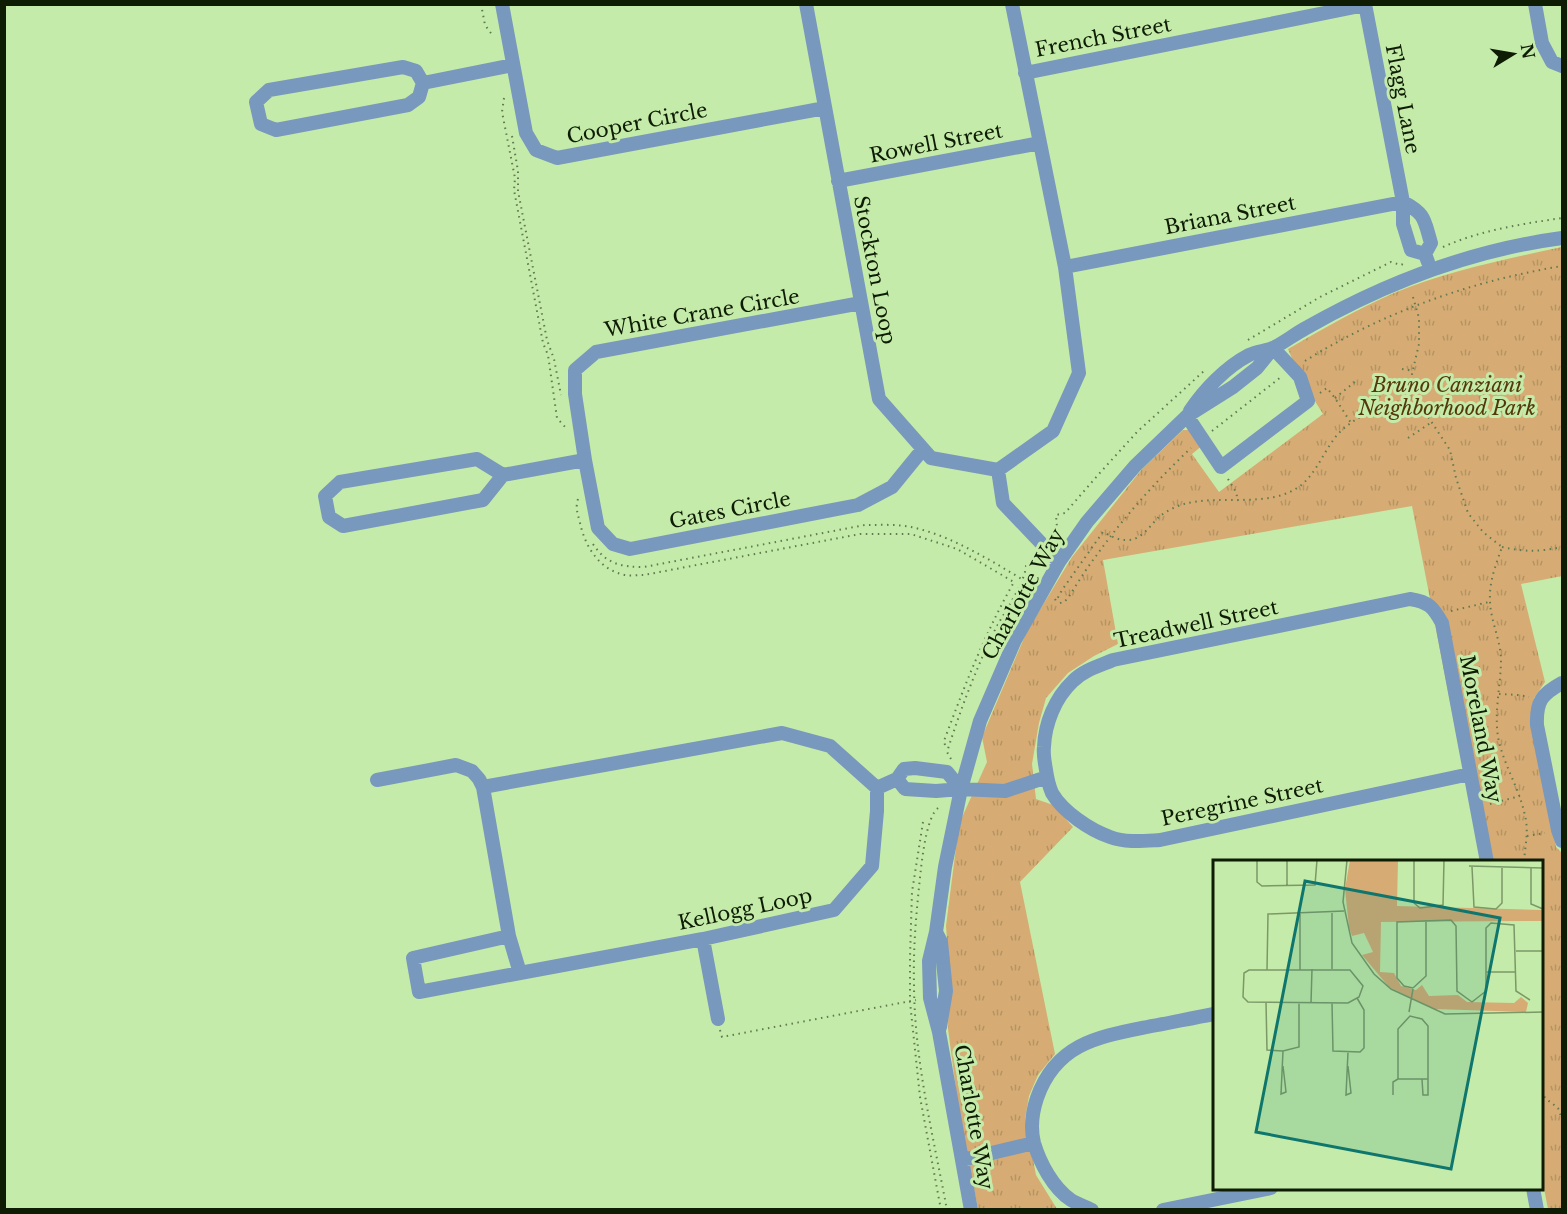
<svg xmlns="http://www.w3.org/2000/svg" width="1567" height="1214" viewBox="0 0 1567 1214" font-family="'Libre Baskerville',serif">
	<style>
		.park { fill: url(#park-tufts) }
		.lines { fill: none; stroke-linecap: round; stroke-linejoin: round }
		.path { stroke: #617a4f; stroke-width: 2; stroke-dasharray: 1.5 4.5; stroke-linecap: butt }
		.minor { stroke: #7998be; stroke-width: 14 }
		.labels { text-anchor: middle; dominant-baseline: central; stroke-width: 6; stroke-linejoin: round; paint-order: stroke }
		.street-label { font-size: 20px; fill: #0e1c04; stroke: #c4eba9 }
		.park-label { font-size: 20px; font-style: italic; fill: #55380a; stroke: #c4eba9 }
		.inset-road { fill: none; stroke: #7b9867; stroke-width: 1.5 }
		.view { fill: #0f766e; fill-opacity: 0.15; stroke: #0f766e; stroke-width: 3 }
		.inset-edge { fill: none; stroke: #0e1c04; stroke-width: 3 }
	</style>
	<defs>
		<pattern id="park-tufts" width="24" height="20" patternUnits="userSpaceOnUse" patternTransform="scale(1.5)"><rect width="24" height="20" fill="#d6ac74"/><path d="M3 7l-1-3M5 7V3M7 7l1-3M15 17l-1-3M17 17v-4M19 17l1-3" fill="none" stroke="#b69363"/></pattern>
	</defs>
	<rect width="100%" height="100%" fill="#c4eba9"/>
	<!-- park -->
	<path class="park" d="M1562 247V576L1521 584 1545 682 1534 698 1531 727 1556 847 1562 853V1209H1548L1542 1178V862L1481 861 1412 506 1103 560 1118 644 1094 656 1068 673 1046 698 1039 723 1032 764 1036 799 1053 805 1073 827 1020 882 1055 1054 1038 1075 1029 1096 1025 1119 1036 1175 1057 1209H978L960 1119 948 1029 949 967 946 926 959 824 987 762 982 737 1027 631 1072 557 1142 469 1183 430H1192L1203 445 1192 454 1219 492 1323 414 1300 377 1288 349C1323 329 1357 309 1394 293 1448 271 1506 259 1562 247Z"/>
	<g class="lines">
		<!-- path -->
		<path class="path" d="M481 4 485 25 493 36
			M504 98 502 112 515 178 514 190 543 343 548 355 557 418 566 428
			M512 136 518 171V191L547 340 554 359 561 395
			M1443 247C1481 230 1522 224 1562 218
			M1413 297 1419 318V344L1412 374 1415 397 1450 450 1456 478 1468 513 1483 532 1502 547C1496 564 1489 582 1490 600 1490 619 1500 638 1501 659 1501 686 1493 715 1499 742 1505 767 1520 790 1525 816 1529 831 1525 846 1524 862
			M1248 340 1320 297 1391 262 1401 265 1405 263
			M1305 361C1383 312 1472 281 1562 266
			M1402 369 1413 371
			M1320 393 1327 388 1335 398 1351 423
			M1335 398 1356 381
			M1212 431 1281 377
			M1408 438 1432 422
			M1228 479 1236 492 1238 501
			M578 499C575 508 578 514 580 523 585 546 599 570 625 575 631 576 638 575 644 575L860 534H911L957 549 1014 582C985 633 964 687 944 741L946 749
			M1052 536 1057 528 1056 515 1065 513 1098 475 1137 432 1204 371
			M593 544C606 564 621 567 644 567L865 525C880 525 896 524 911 527 954 536 994 563 1032 585
			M1502 547C1526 552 1538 552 1562 547
			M1055 599 1056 601 1062 590 1103 532C1111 536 1119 541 1128 540 1142 540 1151 524 1160 516 1167 511 1176 506 1184 504 1219 494 1269 509 1300 486 1317 473 1324 450 1338 434 1358 413 1388 404 1415 397
			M1060 603 1064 602 1068 598C1077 584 1086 569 1096 556 1124 517 1156 481 1191 448
			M1451 611 1489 602
			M1499 694 1519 695 1529 697
			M951 759 947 752C960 711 975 671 994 632 1003 613 1024 586 1026 566L1037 564 1040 560
			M1490 804 1520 796
			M938 808C927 817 923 853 921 868 917 906 913 944 914 983 914 1059 933 1135 947 1210
			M923 822 912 892 910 957V1002L920 1097 941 1210
			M1527 836 1545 833
			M1542 939V967
			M720 1030 722 1037 916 1000
			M1542 1091 1545 1098 1558 1108 1562 1119"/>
		<!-- minor -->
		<path class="minor" d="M502 4 526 133 536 150 557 158 825 108
			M806 4 879 399 931 458 998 470 1053 431 1079 373 1065 267 1012 4
			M1365 4 1403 202V224L1411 250 1425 254
			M1535 4 1542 43 1552 62 1562 66
			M1025 73 1365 5
			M423 83 419 97 408 105 276 130 261 124 256 102 269 90 403 67 416 71 423 83 513 65
			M838 181 1040 143
			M1403 202C1426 214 1424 220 1431 243L1425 254 1428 262
			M1065 267 1403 202
			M861 303 596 352 575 370V394L585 460 598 528 613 544 630 549 858 505 892 487 923 449
			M1190 411C1204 390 1226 367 1249 355 1257 351 1267 351 1275 347 1286 341 1295 334 1306 328 1385 283 1472 250 1562 238
			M1187 416 1221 467 1308 401 1300 377 1273 348
			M998 470 1003 503 1059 562
			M503 475 483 500 343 526 329 517 325 496 340 482 477 459 503 475 585 460
			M1562 683C1542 694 1536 701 1537 725L1558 830 1562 841
			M1470 774 1160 840C1143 841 1126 843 1110 837 1090 830 1063 812 1052 793 1049 786 1047 777 1046 770 1045 763 1043 755 1044 747 1045 723 1055 698 1073 681 1084 670 1099 666 1113 660L1410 599C1429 602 1433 607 1442 623L1487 862
			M897 779 905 789 936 791 961 789 1005 791 1047 777
			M377 780 456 765 472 771 479 779 483 787 509 936 520 973 703 939 834 910 872 866 877 811V788L830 746 782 733 483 787
			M877 788 897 779 904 769 915 768 947 772 961 789
			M936 932 941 942 946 991 940 1027
			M509 936 413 958 419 992 520 973
			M703 939 718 1019
			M962 1160 1034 1143
			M1533 1188 1537 1210
			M971 1210 939 1032 930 998 929 961 936 932 945 867 961 789 980 721 1015 640 1059 562 1087 522 1135 466 1187 416 1233 387 1257 368 1273 348
			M1092 1210C1085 1206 1077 1204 1071 1200 1053 1188 1040 1163 1034 1143 1030 1127 1032 1113 1037 1098 1056 1044 1097 1037 1147 1027 1169 1023 1192 1018 1214 1014
			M1163 1210 1271 1188"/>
	</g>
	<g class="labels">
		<!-- street labels -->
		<g class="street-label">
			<text transform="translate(1103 37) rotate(-11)">French Street</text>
			<text transform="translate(1403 99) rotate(79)">Flagg Lane</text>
			<text transform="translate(637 123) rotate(-11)">Cooper Circle</text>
			<text transform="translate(936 143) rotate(-11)">Rowell Street</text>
			<text transform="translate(1230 215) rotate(-11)">Briana Street</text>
			<text transform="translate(875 270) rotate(79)">Stockton Loop</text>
			<text transform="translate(702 313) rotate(-10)">White Crane Circle</text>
			<text transform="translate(730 510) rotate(-11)">Gates Circle</text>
			<text transform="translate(1023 594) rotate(-61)">Charlotte Way</text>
			<text transform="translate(1196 624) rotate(-12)">Treadwell Street</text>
			<text transform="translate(1481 729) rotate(79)">Moreland Way</text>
			<text transform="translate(1242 802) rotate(-12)">Peregrine Street</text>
			<text transform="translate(745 909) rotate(-12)">Kellogg Loop</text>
			<text transform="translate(974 1117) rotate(80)">Charlotte Way</text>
		</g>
		<!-- park labels -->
		<g class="park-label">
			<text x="1447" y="385">Bruno Canziani<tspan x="1447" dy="23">Neighborhood Park</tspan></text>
		</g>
	</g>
	<!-- overview -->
	<g transform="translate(1213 860)">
		<rect width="330" height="330" fill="#c4eba9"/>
		<path d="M137 0H185L184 46 329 50 330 61 168 62 167 112 181 113 188 126 203 130 209 125 216 136 245 135 254 142 301 143 308 137 315 143 313 152 221 149 176 127 149 95 160 92 151 73 139 76 136 67 132 29Z" fill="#d6ac74"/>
		<path class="inset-road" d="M44 0V22L49 26 102 25 104 0M134 0 130 42 139 83 161 114 178 129 232 154 330 152M201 0V43L207 48 230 45 231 0M256 6 330 8M259 7 261 47 283 49 289 43V7M318 8V44L330 49M74 26V0M87 53V110M303 91H330M119 109V53M36 110H137L150 126 146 137 135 143 35 142 30 137 31 113ZM54 110 55 54 131 51M273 112H302M200 128 191 126 184 118V62L238 60 243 66 244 131 259 142M200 128 213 116V60M53 142 54 190 70 191 86 187V143M259 142 273 131V68L278 63 301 65 303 131 317 140M98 143 99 109M119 143 120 191 147 192 151 188V150L144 138M196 152 200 129M70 191 68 234 73 232 70 206M135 206 138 233 133 235 135 192M209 219 210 235H215V219M180 235V222L185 219V169L197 156 209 159 215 166V219H185"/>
		<path class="view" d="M92 21 287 58 238 309 43 272Z"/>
		<rect width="330" height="330" class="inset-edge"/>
	</g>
	<!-- border -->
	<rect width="1567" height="1214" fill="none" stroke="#0e1c04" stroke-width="12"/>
	<!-- north arrow -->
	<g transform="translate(1513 54) rotate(79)" stroke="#c4eba9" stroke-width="4.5" paint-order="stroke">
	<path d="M0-4.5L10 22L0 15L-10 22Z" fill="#0e1c04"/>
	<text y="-9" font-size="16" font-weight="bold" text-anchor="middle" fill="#0e1c04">N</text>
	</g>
</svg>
